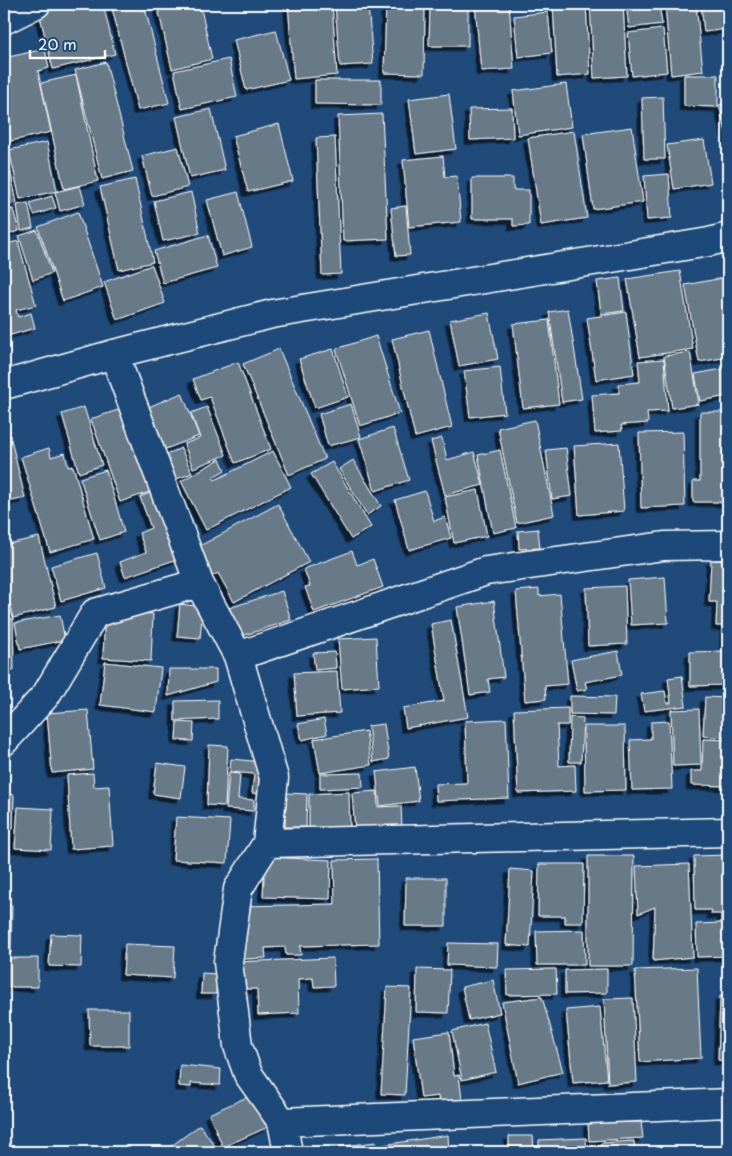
<svg xmlns="http://www.w3.org/2000/svg" width="732" height="1156" viewBox="0 0 732 1156" font-family="'Playpen Sans',sans-serif">
	<style>
		.building { fill: #687988; stroke: #fff; filter: url(#shadow) }
		.lines { fill: none; stroke-linecap: round; stroke-linejoin: round }
		.street-casing { stroke: #fff; stroke-width: 31 }
		.secondary-casing { stroke: #fff; stroke-width: 31 }
		.street { stroke: #1f4a7a; stroke-width: 28 }
		.secondary { stroke: #1f4a7a; stroke-width: 28 }
	</style>
	<defs>
		<filter id="shadow"><feDropShadow dx="-4.5" dy="4.5" stdDeviation="0" flood-color="#0009"/></filter>
	</defs>
	<rect width="100%" height="100%" fill="#1f4a7a"/>
	<filter id="ink" filterUnits="userSpaceOnUse"><feTurbulence type="fractalNoise" baseFrequency=".02" numOctaves="2"/><feDisplacementMap in="SourceGraphic" scale="10" xChannelSelector="R" yChannelSelector="G"/><feConvolveMatrix kernelMatrix="1 2 1 2 8 2 1 2 1" color-interpolation-filters="sRGB"/></filter>
	<g filter="url(#ink)">
		<!-- building -->
		<path class="building" d="M55 4H103L115 54 53 69 38 8Z
			M129 4H144L169 103 138 110 112 8Z
			M157 4H200L212 59 172 69Z
			M288 4H332L337 75 294 79Z
			M335 4H368L373 64 340 66Z
			M386 4H425L424 74 384 73Z
			M430 4H468V46H429Z
			M475 4H509L514 69 481 71Z
			M553 4H586L590 74 557 77Z
			M590 4H623L627 76 594 78Z
			M626 4H659L662 24 629 28Z
			M665 4H696L703 71 671 75Z
			M701 4H728V29L704 32Z
			M548 12 552 53 518 57 514 16Z
			M663 29 667 72 632 76 628 33Z
			M276 30 289 80 246 90 234 40Z
			M45 49 49 68 38 71 51 132 11 141 4 109V58Z
			M229 59 237 97 182 109 174 71Z
			M106 62 133 171 102 179 75 70Z
			M76 75 98 181 64 189 41 83Z
			M684 75H718V107L684 106Z
			M315 80H381V105L315 104Z
			M566 84 572 127 518 135 513 91Z
			M449 94 456 149 416 154 409 99Z
			M663 97 665 159H644L642 98Z
			M728 102V140L719 105Z
			M512 108 513 138 470 140 469 109Z
			M211 109 225 170 190 178 176 117Z
			M382 114 388 239 343 241 338 116Z
			M279 124 293 181 248 192 233 136Z
			M632 127 643 202 593 209 583 134Z
			M574 131 587 218 541 225 528 138Z
			M335 137 341 274 322 275 316 138Z
			M704 140 711 183 674 189 667 145Z
			M47 142 57 191 20 199 9 150Z
			M178 147 188 187 152 196 142 156Z
			M443 156 445 177 457 176 461 222 409 227 403 160Z
			M9 164 17 203 4 205V165Z
			M669 174 672 218 647 220 644 176Z
			M472 178H513V190H529V225L513 226V219H472Z
			M135 179 153 262 119 270 100 187Z
			M80 186 85 204 60 211 55 192Z
			M191 192 200 233 163 241 154 201Z
			M238 192 252 247 222 256 207 200Z
			M52 196 56 208 34 215 30 203Z
			M28 203 33 228 21 231 17 205Z
			M406 206 410 255 396 256 391 208Z
			M13 209 19 231 4 235V211Z
			M78 212 103 287 63 301 38 227Z
			M37 230 52 273 33 280 19 236Z
			M208 235 217 268 163 283 154 251Z
			M18 241 36 305 16 310 18 317 31 313 35 328 4 337V245Z
			M152 265 165 303 117 320 104 282Z
			M680 271 693 349 640 357 627 279Z
			M728 277V357L699 362 685 285Z
			M620 278 624 311 601 314 597 281Z
			M568 309 582 399 562 402 549 312Z
			M626 312 634 374 596 380 587 318Z
			M489 313 498 359 459 366 450 320Z
			M549 320 559 404 523 408 513 324Z
			M429 330 452 427 415 437 392 339Z
			M376 336 400 413 360 426 336 349Z
			M279 349 325 459 289 475 243 364Z
			M333 349 348 397 315 408 299 359Z
			M690 352 699 404 672 408 664 356Z
			M664 359 668 411 647 412 648 423 621 425 622 431 595 433 592 395 619 393 618 384 640 382 638 361Z
			M238 362 271 449 235 463 210 397 201 400 193 379Z
			M500 367 505 413 470 417 464 371Z
			M728 368V396L700 401 695 374Z
			M182 393 199 436 163 450 146 408Z
			M351 404 361 437 328 446 319 414Z
			M133 405 161 488 120 502 91 419Z
			M84 407 102 465 79 473 62 414Z
			M207 407 226 455 193 468 184 444 200 438 191 413Z
			M700 412H728V502H693V481H700Z
			M535 420 554 515 517 523 498 428Z
			M8 427 25 498 4 503V428Z
			M393 428 409 480 375 491 359 439Z
			M683 432 685 506 641 508 639 433Z
			M442 438 447 460 474 452 483 485 445 495 431 441Z
			M619 443 624 511 579 515 574 446Z
			M49 448 51 457 65 453 68 467 73 466 94 539 50 552 21 457Z
			M181 448 192 473 169 482 159 458Z
			M566 448 572 496 552 499 546 450Z
			M500 450 516 528 493 533 478 455Z
			M273 451 291 487 206 530 181 481 220 459 225 470 213 477 215 480Z
			M353 460 381 506 367 515 339 469Z
			M332 462 371 527 351 539 311 474Z
			M106 470 124 532 100 540 80 478Z
			M158 490 183 557 125 577 120 562 146 552 139 533 151 528 140 497Z
			M478 490 487 536 454 543 445 497Z
			M425 491 434 521 445 517 451 538 409 550 395 500Z
			M278 504 309 562 234 602 218 573 207 579 192 550Z
			M538 529 540 548 519 549 518 531Z
			M39 537 56 607 13 618 4 579V545Z
			M352 551 357 565 373 559 383 587 314 612 305 587 310 586 304 569Z
			M97 553 106 588 61 601 51 566Z
			M711 560 728 561V647H724L725 626H716L717 602H709Z
			M665 577 668 623 631 625 628 580Z
			M625 586 627 644 588 646 586 588Z
			M539 589V596L560 594 568 684 545 686 546 699 525 701 516 591Z
			M282 591 291 620 239 637 229 608Z
			M494 601 504 677 488 679 490 692 470 695 457 607Z
			M180 604 203 607 200 638 177 636Z
			M105 611 153 614 151 661 103 658Z
			M60 615 65 640 20 649 15 623Z
			M4 619H13L14 670 4 671Z
			M451 620 468 717 406 728 403 708 444 701 431 624Z
			M376 637 379 686 342 689 338 639Z
			M618 651 622 675 585 682 587 689 577 691 571 660Z
			M725 651V685L690 686V652Z
			M335 652 336 668 315 670 313 653Z
			M105 662 161 668 156 712 100 705Z
			M169 669H216V682L168 696Z
			M337 671 340 713 297 716 294 673Z
			M682 676 686 706 644 711 641 694 665 691 667 703H671L668 678Z
			M570 696 615 697 614 715 570 714Z
			M705 697 728 698V738L703 736Z
			M218 700V719L175 721V701Z
			M568 708V725H557L559 766 575 765 576 791 518 793 514 710Z
			M699 709 701 765 673 766 671 710Z
			M88 710 93 769 52 773 47 713Z
			M570 717 583 718 581 762H569Z
			M324 719 327 734 302 740 298 724Z
			M506 719 509 798 436 801 435 784 467 783 465 721Z
			M669 721 672 789 632 790 630 740 651 739V722Z
			M177 722 194 723 193 741 176 740Z
			M384 724 389 759 373 762 368 726Z
			M584 726H625L626 790 585 791Z
			M366 731 371 765 320 773 314 739Z
			M703 739 728 740V786L691 785V771H702Z
			M209 745 228 746 225 806 207 805Z
			M231 759 263 762 260 794 252 793 254 774 230 772Z
			M157 763 185 767 181 798 153 794Z
			M415 767 419 801 380 806 376 772Z
			M93 773 94 787 109 786 113 846 71 849 67 775Z
			M229 773 240 774 238 799 254 800V811L226 809Z
			M362 773 363 787 320 789V774Z
			M377 791 378 807 401 806 402 828 355 831 352 793Z
			M349 792 350 831 309 832V794Z
			M286 793 307 794 306 827H285Z
			M4 794 14 795 13 829H4Z
			M18 807 53 809 51 850 15 848Z
			M176 817 230 820 227 863 173 860Z
			M728 855V956L697 957 696 924 721 923V914H711L712 910H695L694 856Z
			M588 856H634L633 966H588Z
			M265 857 331 860 330 899 263 897Z
			M377 859 379 944 300 946 301 955H286L285 947 265 948 266 958 243 959 242 906 335 904 334 860Z
			M539 864H584L583 923H565V916H538Z
			M689 864 693 957 653 961 655 907 638 914 636 866Z
			M510 869 534 871 530 947 506 945Z
			M406 878H446V926H405Z
			M4 904 12 905 11 953H4Z
			M584 930 585 965H537L536 931Z
			M51 934 82 935 81 967 49 966Z
			M448 943 498 944 497 967 447 965Z
			M125 944 175 946 173 978 123 975Z
			M4 958H38V987H7V1027H4Z
			M333 958 334 986 314 987 313 978 298 979 299 1013 258 1015 257 989H236L235 962Z
			M697 968 701 1058 640 1062 635 970Z
			M417 969 450 970 448 1013 416 1012Z
			M556 969 557 994 507 995 506 970Z
			M607 969V993L565 994V970Z
			M202 973 217 974 216 994H201Z
			M493 980 500 1013 469 1020 462 987Z
			M387 987 411 988 405 1095 381 1094Z
			M720 996H728V1061L718 1060Z
			M542 997 563 1072 518 1083 502 1002Z
			M633 998 637 1082 608 1084 604 999Z
			M600 1007 607 1080 573 1083 566 1010Z
			M89 1010H129V1046H90Z
			M485 1023 496 1072 462 1080 452 1031Z
			M449 1032 454 1076 459 1075 462 1100 439 1103 438 1096 421 1098 413 1037Z
			M180 1065 221 1069 220 1085 191 1083V1087L179 1086Z
			M254 1094 268 1127 223 1147 209 1114Z
			M588 1122H641L643 1138 589 1141Z
			M200 1125 219 1152H163Z
			M448 1135 449 1152H384L383 1145Z
			M509 1136H533L534 1152H509Z
			M586 1138 587 1152H539V1140Z
			M634 1141 635 1152H601V1143Z
			M376 1142V1152H313L312 1150Z"/>
		<g class="lines">
			<defs>
				<path id="street" d="M4 20 36 4
					M114 354 199 583 238 656 486 571 664 546 728 545
					M238 656 274 778 267 843 238 889 228 962 238 1046 248 1074 282 1122 288 1152
					M4 741 46 695 95 613 199 583
					M267 843 728 832
					M282 1122 728 1103"/>
				<path id="secondary" d="M4 385 114 354 272 314 709 242 728 237"/>
			</defs>
			<!-- street casing -->
			<use href="#street" class="street-casing"/>
			<!-- secondary casing -->
			<use href="#secondary" class="secondary-casing"/>
			<!-- street -->
			<use href="#street" class="street"/>
			<!-- secondary -->
			<use href="#secondary" class="secondary"/>
		</g>
	</g>
	<!-- margin -->
	<rect width="732" height="1156" fill="none" stroke="#1f4a7a" stroke-width="20"/>
	<rect x="10" y="10" width="712" height="1136" fill="none" stroke="#fff" stroke-width="2" filter="url(#ink)"/>
	<!-- scale -->
	<path d="M30 50v8h75v-8" fill="none" stroke="#ffffff" stroke-width="2.5"/>
	<text x="38" y="50" font-size="15" fill="#ffffff" stroke="#1f4a7a" stroke-width="4" paint-order="stroke">20 m</text>
</svg>
